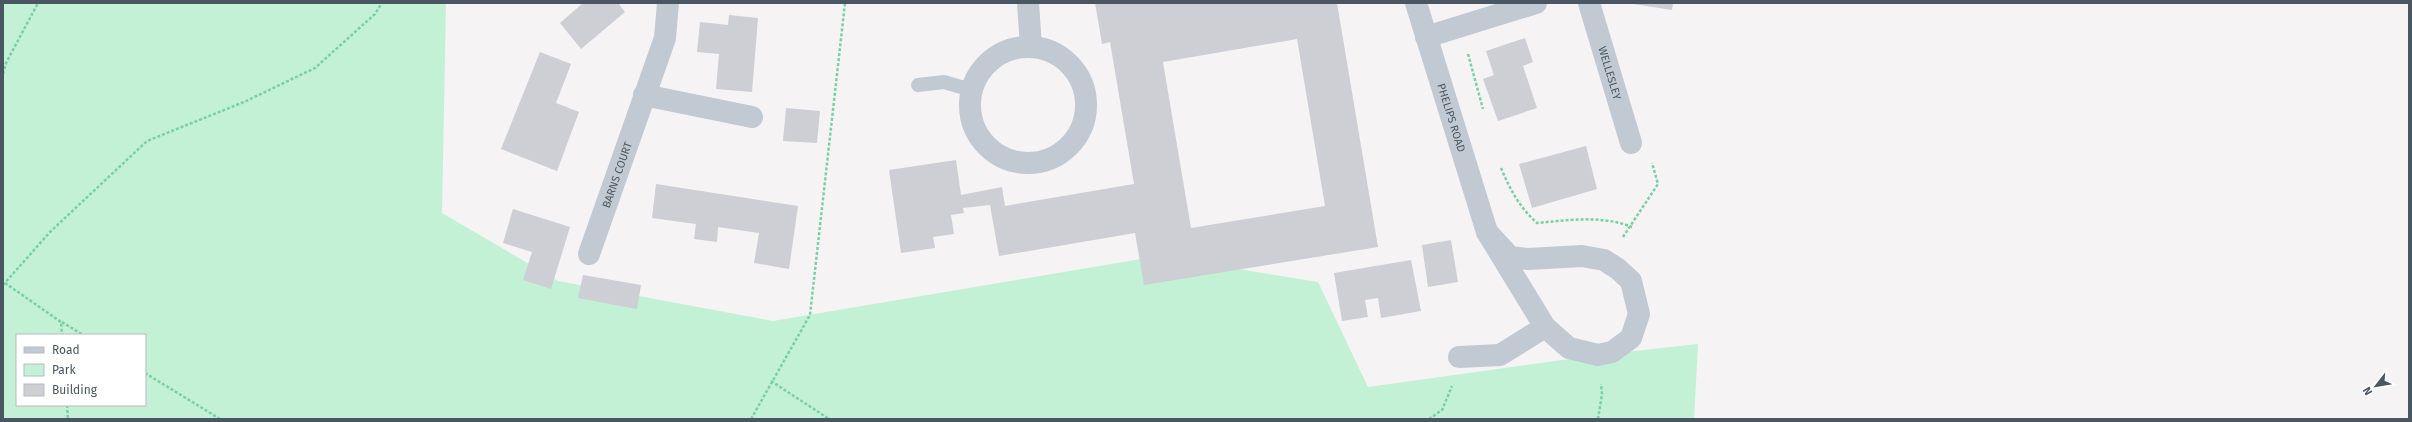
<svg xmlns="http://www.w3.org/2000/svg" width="2412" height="422" viewBox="0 0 2412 422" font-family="'Fira Sans',sans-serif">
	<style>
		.green { fill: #c3f1d5; fill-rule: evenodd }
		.building { fill: #cdcfd5; fill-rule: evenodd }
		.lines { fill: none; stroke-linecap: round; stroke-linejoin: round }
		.path { stroke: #7ad0a6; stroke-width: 2.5; stroke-dasharray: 3 2; stroke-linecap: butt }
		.lane { stroke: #c1cad2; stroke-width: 14 }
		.street { stroke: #c1cad2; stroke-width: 22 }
		.labels { text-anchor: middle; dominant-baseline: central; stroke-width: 3; stroke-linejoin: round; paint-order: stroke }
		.street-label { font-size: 11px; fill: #4a5661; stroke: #fff }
	</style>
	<rect width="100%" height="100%" fill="#f5f3f3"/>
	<!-- green -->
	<path class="green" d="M3 3H446L442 213 558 281 773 321 1159 256 1318 282 1368 387 1598 355 1698 344 1694 419H3ZM17 335H145V405H17Z"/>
	<!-- building -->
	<path class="building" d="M583 3H618L625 12 581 49 560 23Z
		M1095 3H1337L1378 247 1144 285 1135 233 999 256 990 205 963 208 964 213 951 215 954 234 933 237 935 248 901 253 889 170 956 160 961 195 1002 187 1005 206 1134 184 1110 42 1102 44ZM1297 39 1325 206 1191 228 1163 62Z
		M1627 3H1673L1672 10Z
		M729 15 758 18 752 92 716 89 719 54 697 52 700 22 728 25Z
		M1525 38 1533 62 1523 66 1537 108 1498 121 1483 79 1494 75 1486 51Z
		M540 52 571 64 556 103 579 112 557 171 501 149Z
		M786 108 820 111 817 143 783 141Z
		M1586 146 1597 189 1532 208 1519 164Z
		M656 184 798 206 789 269 754 263 759 233 718 227 717 242 694 239 696 224 652 218Z
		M513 209 570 227 551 289 523 280 532 252 503 243Z
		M1451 240 1458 282 1428 287 1422 245Z
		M1411 260 1421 311 1381 318 1378 298 1365 300 1368 317 1342 321 1334 273Z
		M583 275 641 285 637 309 578 298Z"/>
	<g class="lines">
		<!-- path -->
		<path class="path" d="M1468 54 1483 109
			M3 74 6 63 38 3
			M1501 168C1510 189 1519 207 1537 223 1569 220 1602 215 1632 227
			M1623 237 1658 184 1652 163
			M5 283 61 322 62 335
			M3 285 50 232 147 141 244 102 315 68 375 14 382 3
			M62 322 83 335
			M145 373 220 419
			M771 381 829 419
			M67 405 68 419
			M751 419 810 315 845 3
			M1429 419 1442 410 1452 386
			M1598 419 1602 394 1601 384"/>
		<!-- lane -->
		<path class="lane" d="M918 85 944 82 971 90"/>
		<!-- street -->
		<g class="street">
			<path d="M1028 3 1031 47"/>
			<path id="s1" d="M1416 3 1487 232"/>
			<path id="s2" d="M1589 3 1631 143"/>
			<path d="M1426 37 1536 3"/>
			<circle cx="1028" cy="105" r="58"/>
			<path d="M644 95 752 117"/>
			<path d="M1487 232 1510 257 1528 259 1582 256 1604 260 1618 269 1631 281 1639 314 1631 338 1612 352 1598 355 1569 348 1545 327Z"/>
			<path id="s3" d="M589 254 665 38 668 3"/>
			<path d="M1459 357 1500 355 1545 327"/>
		</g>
	</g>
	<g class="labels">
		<!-- street labels -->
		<g class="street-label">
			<text stroke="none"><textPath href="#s2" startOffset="73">WELLESLEY</textPath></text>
			<text stroke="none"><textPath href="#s1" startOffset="120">PHELIPS ROAD</textPath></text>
			<text stroke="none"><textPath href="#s3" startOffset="84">BARNS COURT</textPath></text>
		</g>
	</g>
	<!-- border -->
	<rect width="2412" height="422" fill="none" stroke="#4a5661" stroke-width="8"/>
	<!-- legend -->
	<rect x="16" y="334" width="130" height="72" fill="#ffffff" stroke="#b7bbc0"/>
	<rect x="24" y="347" width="20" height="6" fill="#c1cad2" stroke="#b7bbc0"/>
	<text x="52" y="354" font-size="12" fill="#4a5661">Road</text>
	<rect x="24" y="364" width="20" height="12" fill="#c3f1d5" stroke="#b7bbc0"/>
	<text x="52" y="374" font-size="12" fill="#4a5661">Park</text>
	<rect x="24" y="384" width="20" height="12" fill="#cdcfd5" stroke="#b7bbc0"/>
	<text x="52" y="394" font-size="12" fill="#4a5661">Building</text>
	<!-- north arrow -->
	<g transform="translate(2376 386) rotate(239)" stroke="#ffffff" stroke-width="3" paint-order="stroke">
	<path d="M0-3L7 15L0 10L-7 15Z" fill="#4a5661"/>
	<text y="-6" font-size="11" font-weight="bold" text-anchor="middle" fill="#4a5661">N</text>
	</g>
</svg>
